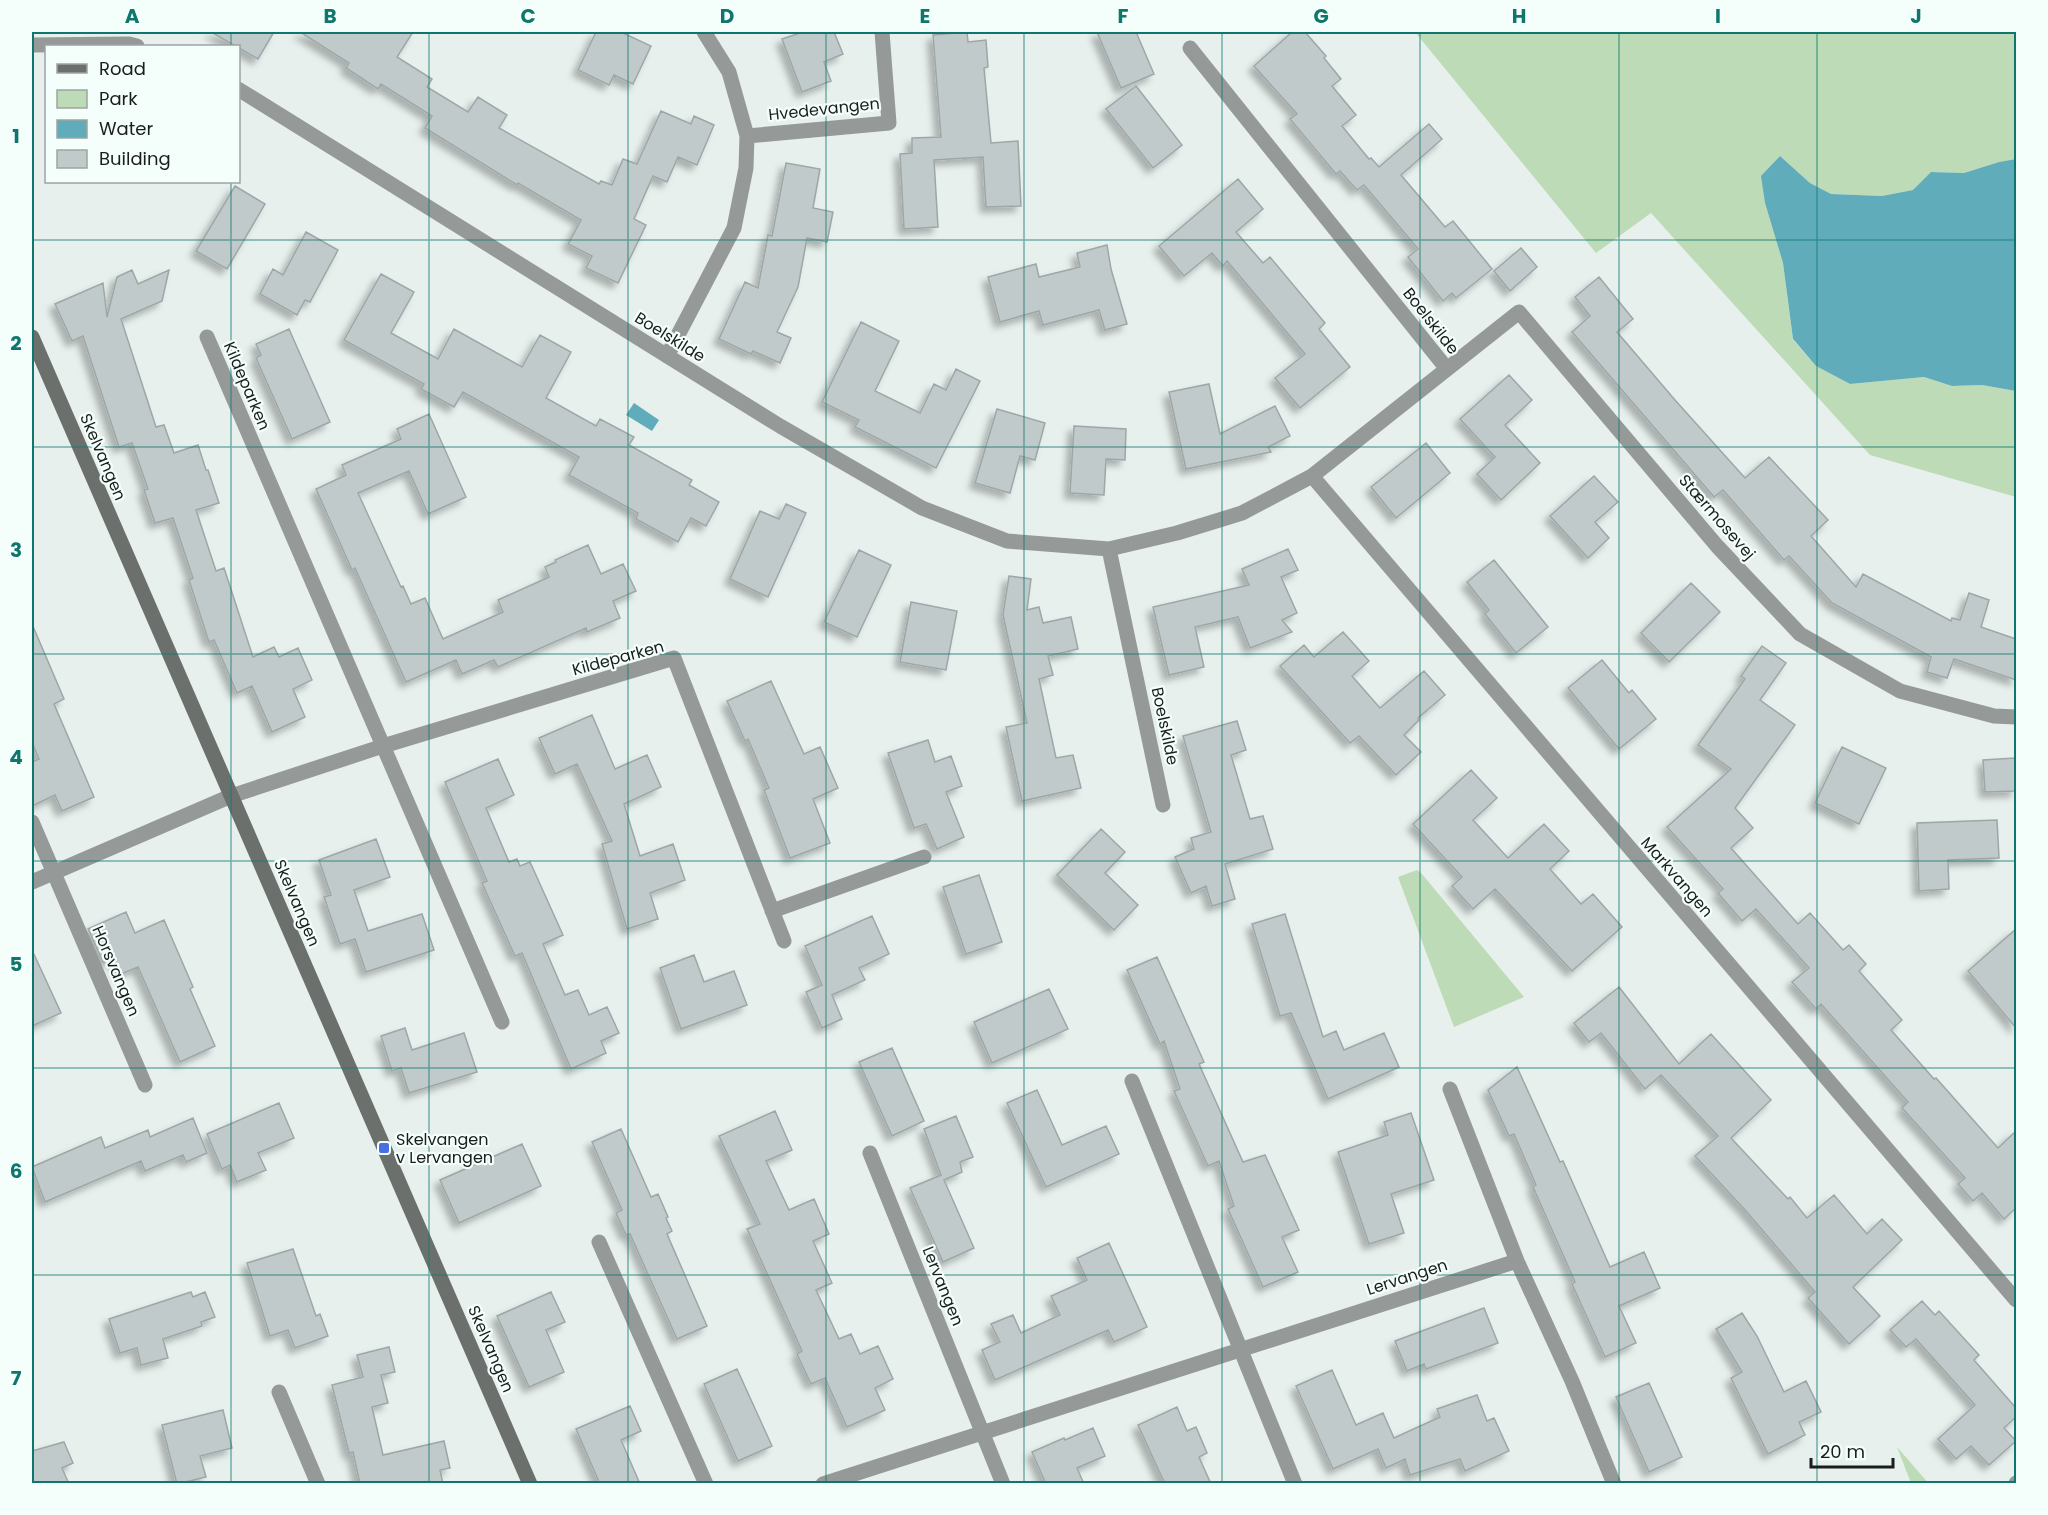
<svg xmlns="http://www.w3.org/2000/svg" width="2048" height="1515" viewBox="0 0 2048 1515" font-family="Poppins,sans-serif">
	<style>
		.green { fill: #bcdbb6 }
		.water { fill: #61acbb }
		.building { fill: #c1caca; stroke: #9ea7a7; stroke-width: 1.5; filter: url(#shadow) }
		.lines { fill: none; stroke-linecap: round; stroke-linejoin: round }
		.street { stroke: #959997; stroke-width: 15 }
		.secondary { stroke: #6b706d; stroke-width: 15 }
		.grid { fill: none; stroke: #0f766e; stroke-width: 1.5; stroke-opacity: 0.55 }
		.poi-dot { fill: #4770e2; stroke: #f4fefb; stroke-width: 2 }
		.labels { text-anchor: middle; dominant-baseline: central; stroke-width: 4.5; stroke-linejoin: round; paint-order: stroke }
		.street-label { font-size: 16px; fill: #1a1d1c; stroke: #f4fefb }
		.poi-label { font-size: 16px; fill: #1a1d1c; stroke: #f4fefb; text-anchor: start }
		.neatline { fill: none; stroke: #0f766e; stroke-width: 2 }
		.grid-label { font-size: 20px; text-anchor: middle; font-weight: bold; fill: #0f766e }
	</style>
	<defs>
		<filter id="shadow"><feDropShadow dx="-5.5" dy="5.5" stdDeviation="3" flood-color="#0004"/></filter>
	</defs>
	<rect width="100%" height="100%" fill="#e7f0ed"/>
	<!-- green -->
	<path class="green" d="M1415 32H2016V159L1999 162 1964 173 1931 172 1914 190 1882 196 1831 194 1810 183 1780 156 1762 176 1765 203 1783 263 1793 340 1816 366 1850 384 1924 377 1952 386 1982 385 2016 391V497L1870 455 1651 213 1596 253Z
		M1417 870 1422 874 1524 997 1454 1027 1398 877Z
		M1897 1447 1924 1478 1928 1483H1911Z"/>
	<!-- water -->
	<path class="water" d="M1780 156 1810 183 1831 194 1882 196 1913 190 1931 172 1964 173 1999 162 2016 159V391L1982 385 1952 386 1924 377 1850 384 1816 366 1793 339 1783 263 1765 203 1761 176Z
		M634 403 659 420 652 431 626 415Z"/>
	<!-- building -->
	<path class="building" d="M211 32H274L258 59Z
		M300 32H413L397 57 432 79 427 87 468 112 478 97 507 115 499 128 599 184 601 181 612 185 623 159 637 164 661 111 691 124 694 116 714 125 697 165 678 157 667 182 653 176 634 219 646 225 618 283 586 268 592 256 568 244 581 220 518 183 517 185 425 128 432 116 381 84 378 89 346 68 349 63Z
		M596 32H621L651 46 633 84 614 75 609 85 578 70Z
		M803 32H834L843 54 824 62 831 81 802 92 782 39Z
		M967 32 968 42 986 40 988 67 984 68 991 143 1018 141 1021 206 986 207 983 157 934 160 938 227 904 229 900 154 912 153V138L941 137 933 35Z
		M1097 32H1136L1154 74 1121 88Z
		M1292 32H1305L1326 56 1324 58 1341 79 1332 86 1356 115 1342 126 1369 159 1371 158 1379 167 1429 124 1442 139 1401 175 1445 227 1453 221 1492 269 1456 298 1452 293 1443 301 1408 257 1418 249 1364 185 1357 190 1340 171 1336 174 1290 119 1297 114 1254 66Z
		M1136 86 1182 145 1153 168 1106 109Z
		M786 163 820 169 813 208 833 212 827 242 807 238 798 287 777 332 791 338 780 363 753 351 751 354 719 339 745 282 758 288 768 235 772 236Z
		M1238 179 1263 209 1236 232 1263 263 1270 257 1325 323 1319 329 1350 367 1300 408 1275 378 1305 354 1227 261 1223 266 1212 253 1184 276 1159 246Z
		M235 186 265 204 227 269 196 251Z
		M306 232 338 250 310 302 305 300 297 315 260 294 273 269 283 275Z
		M1107 245 1111 269 1127 324 1105 330 1099 310 1043 325 1039 311 1000 322 988 277 1036 264 1039 277 1080 267 1077 253Z
		M1521 248 1537 267 1510 291 1494 271Z
		M132 270 138 284 169 270 162 301 121 319 156 427 164 425 174 453 198 445 206 470H208L219 503 196 510 216 571 224 568 253 657 274 647 279 657 298 648 312 680 293 689 305 717 272 732 252 686 237 693 214 640 209 642 189 580 193 578 173 518 155 523 144 490 148 489 132 443 119 447 83 336 72 341 55 304 103 283 107 317 117 277Z
		M381 274 414 292 391 333 438 359 454 329 522 367 540 335 571 352 546 398 596 426 600 419 634 437 629 445 692 480 689 485 719 502 706 526 691 518 678 542 636 519 638 513 569 475 579 457 463 392 454 407 421 389 424 384 344 340Z
		M1599 277 1633 319 1617 332 1675 400 1745 478 1769 457 1828 520 1811 536 1856 587 1863 574 1951 621 1952 618 1960 620 1969 593 1989 600 1981 627 2016 639V680L1954 659 1947 678 1927 672 1931 657 1832 603 1789 556 1784 560 1723 490 1714 497 1572 332 1590 316 1575 297Z
		M861 322 899 341 875 391 920 413 934 384 946 390 956 369 980 381 936 468 855 427 859 420 822 402Z
		M289 329 330 422 292 439 256 358 261 355 256 344Z
		M1509 375 1532 400 1505 425 1540 463 1501 500 1477 474 1495 457 1460 419Z
		M1209 384 1220 434 1275 406 1290 436 1268 447 1271 452 1186 469 1169 392Z
		M997 409 1045 423 1035 460 1020 456 1010 493 975 483Z
		M429 414 466 497 428 514 409 471 358 493 401 587 403 586 411 604 425 598 443 639 503 612 498 600 549 577 545 567 556 562 555 560 588 545 601 574 623 564 636 591 613 601 620 618 587 632 586 628 498 667 494 660 462 674 456 660 406 682 355 568 352 570 316 489 346 475 342 465 401 439 397 429Z
		M1074 426 1126 429 1125 460 1106 459 1104 495 1070 493Z
		M1426 443 1450 473 1396 518 1371 487Z
		M1594 476 1618 502 1595 522 1609 538 1588 558 1550 516Z
		M786 504 806 513 768 597 730 579 760 511 779 519Z
		M1288 549 1298 570 1281 577 1297 613 1282 620 1292 632 1250 648 1238 617 1195 627 1204 667 1169 675 1153 607 1249 585 1242 569Z
		M859 550 891 565 857 637 824 622Z
		M1494 560 1548 627 1516 653 1485 614 1489 610 1467 582Z
		M1009 576 1031 579 1027 610 1039 607 1043 623 1071 617 1078 649 1048 656 1053 675 1039 679 1056 758 1073 755 1081 788 1022 801 1006 727 1027 723 1003 615Z
		M1691 583 1720 612 1669 662 1641 633Z
		M911 602 957 611 946 670 900 662Z
		M32 624 64 699 54 704 94 797 62 811 55 795 32 806V762L39 759 32 742Z
		M1343 632 1369 661 1352 676 1380 708 1424 671 1445 695 1418 718 1419 720 1404 735 1421 752 1396 775 1359 736 1350 743 1280 666 1304 645 1314 657Z
		M1762 646 1786 663 1760 700 1795 725 1735 808 1753 828 1731 848 1798 924 1810 913 1843 950 1849 945 1866 964 1859 971 1902 1020 1891 1030 1934 1079 1936 1078 1998 1148 2016 1131V1208L2004 1219 1982 1193 1973 1201 1958 1184 1965 1178 1902 1108 1908 1102 1821 1004 1816 1009 1792 982 1809 968 1756 909 1742 921 1718 893 1723 889 1667 827 1731 769 1698 745 1745 679 1741 676Z
		M1602 660 1629 693 1632 690 1656 719 1619 749 1568 688Z
		M771 681 804 754 820 747 838 788 813 799 830 843 790 858 764 790 769 788 748 739 745 741 727 701Z
		M592 715 615 769 647 755 661 787 624 804 640 856 673 844 685 880 650 893 658 919 627 929 602 844 612 841 577 764 555 774 539 738Z
		M1237 721 1246 750 1231 755 1250 819 1263 816 1273 849 1225 864 1235 899 1212 906 1206 886 1191 893 1175 857 1194 849 1191 838 1211 832 1183 736Z
		M928 740 935 762 951 756 962 786 946 792 964 837 937 849 926 824 914 828 888 753Z
		M1842 747 1886 768 1859 824 1815 803Z
		M2015 758 2016 791 1985 792 1983 760Z
		M498 759 514 795 486 808 509 862 517 859 520 866 530 862 563 935 543 944 565 995 578 990 589 1015 607 1007 619 1033 601 1041 606 1053 571 1069 522 953 515 956 482 883 487 881 445 782Z
		M1471 770 1497 798 1473 820 1508 858 1544 824 1569 851 1550 869 1581 904 1593 894 1622 927 1572 971 1495 889 1473 909 1452 886 1462 877 1413 824Z
		M1997 820 1999 858 1948 860 1949 889 1919 891 1917 823Z
		M1101 829 1125 852 1105 873 1138 905 1114 930 1057 875Z
		M376 839 390 877 354 890 368 931 422 914 434 950 366 972 355 939 340 944 324 897 331 895 319 860Z
		M979 875 1002 942 966 954 943 887Z
		M126 912 135 933 164 920 193 987 190 989 215 1046 180 1062 138 967 121 974 114 958 103 962 88 929Z
		M1285 914 1323 1037 1336 1031 1344 1050 1384 1033 1399 1067 1328 1099 1291 1013 1280 1016 1252 924Z
		M872 916 889 954 859 968 865 980 832 995 842 1019 822 1028 806 992 822 985 805 946Z
		M2016 929V1028L1968 971Z
		M32 950 61 1013 32 1026Z
		M694 955 704 982 734 971 747 1005 681 1029 660 968Z
		M1157 957 1204 1062 1199 1064 1243 1162 1265 1155 1299 1230 1282 1237 1298 1272 1263 1287 1228 1209 1234 1206 1219 1161 1208 1166 1174 1091 1180 1089 1164 1041 1160 1044 1127 970Z
		M1619 987 1679 1064 1711 1034 1771 1100 1731 1138 1788 1199 1790 1197 1807 1218 1834 1195 1867 1234 1882 1219 1902 1240 1853 1287 1880 1316 1849 1344 1808 1298 1815 1292 1746 1211 1695 1156 1718 1136 1661 1075 1645 1089 1601 1033 1589 1042 1574 1023Z
		M1049 989 1068 1029 992 1063 974 1022Z
		M405 1028 412 1050 464 1033 477 1072 409 1093 401 1068 392 1071 381 1036Z
		M892 1048 924 1121 892 1136 859 1062Z
		M1517 1067 1560 1162 1563 1161 1610 1267 1644 1252 1660 1288 1619 1306 1636 1343 1605 1357 1572 1284 1575 1282 1533 1187 1536 1185 1514 1134 1509 1136 1488 1090Z
		M1037 1090 1062 1145 1106 1126 1119 1154 1046 1187 1007 1103Z
		M279 1103 294 1138 258 1153 266 1170 237 1182 230 1165 222 1169 207 1134Z
		M775 1111 792 1150 766 1161 789 1210 814 1199 829 1234 813 1241 832 1283 816 1290 839 1339 851 1334 860 1354 878 1346 893 1379 875 1388 885 1410 847 1427 825 1378 811 1384 797 1354 802 1351 747 1229 760 1224 719 1136Z
		M1411 1113 1434 1180 1391 1194 1404 1233 1369 1244 1338 1152 1388 1135 1384 1122Z
		M956 1116 973 1157 960 1162 962 1172 944 1180 974 1248 943 1262 910 1188 941 1175 924 1129Z
		M193 1118 207 1153 186 1162 183 1155 145 1171 141 1161 45 1202 32 1167 101 1137 105 1148 148 1130 150 1137Z
		M621 1129 651 1197 658 1194 668 1217 666 1218 672 1231 667 1234 707 1326 677 1339 630 1234 626 1235 616 1213 622 1210 592 1142Z
		M522 1144 541 1186 459 1223 440 1180Z
		M1109 1243 1147 1327 1114 1342 1108 1330 995 1380 982 1350 1000 1342 991 1324 1013 1315 1021 1333 1060 1315 1051 1296 1087 1280 1077 1258Z
		M293 1249 316 1316 320 1314 328 1336 295 1348 288 1330 270 1336 247 1263Z
		M191 1292 193 1297 205 1292 215 1317 201 1322 202 1326 163 1339 168 1358 141 1365 137 1348 120 1353 109 1319Z
		M551 1292 565 1322 546 1330 564 1372 529 1387 497 1316Z
		M1922 1301 1935 1315 1939 1311 1979 1355 1974 1360 2016 1408V1417L2004 1428 2016 1441 1989 1465 1971 1446 1956 1459 1938 1439 1975 1405 1916 1339 1906 1347 1890 1330Z
		M1484 1308 1498 1343 1426 1369 1424 1364 1407 1371 1395 1341Z
		M1742 1313 1757 1336 1784 1392 1806 1381 1821 1412 1799 1422 1805 1435 1768 1454 1731 1378 1742 1372 1716 1329Z
		M389 1347 395 1372 381 1375 388 1403 372 1407 383 1455 444 1441 450 1468 440 1470 443 1484H360L353 1452 349 1453 332 1385 363 1377 357 1355Z
		M737 1369 772 1446 738 1461 704 1384Z
		M1332 1370 1356 1425 1383 1413 1394 1438 1440 1417 1437 1409 1477 1395 1487 1421 1494 1418 1509 1451 1465 1471 1460 1459 1410 1475 1405 1459 1386 1468 1378 1449 1333 1469 1296 1386Z
		M1649 1383 1682 1457 1649 1472 1616 1397Z
		M630 1406 641 1431 621 1440 640 1484H600L576 1429Z
		M1177 1407 1187 1431 1196 1427 1207 1453 1199 1457 1211 1484H1165L1138 1425Z
		M223 1410 232 1448 200 1456 206 1477 177 1484 162 1425Z
		M1093 1428 1105 1456 1077 1468 1084 1484H1046L1032 1452 1064 1438 1065 1440Z
		M64 1442 73 1463 62 1468 69 1484H32V1451Z"/>
	<g class="lines">
		<!-- street -->
		<path class="street" d="M32 45 129 44 137 46
			M1190 48 1447 369
			M238 89 780 426 922 508 1007 541 1109 549 1177 533 1242 513 1312 476 1519 312 1717 546 1800 634 1900 691 1994 716 2016 717
			M747 136 889 123 882 32
			M207 337 502 1022
			M667 356 734 228 746 168 747 136 729 72 704 32
			M1312 476 2016 1300
			M1109 549 1163 805
			M32 822 145 1085
			M32 882 231 796 383 746 674 658 784 941
			M772 911 924 857
			M1132 1081 1295 1484
			M1450 1089 1517 1261 1572 1381 1614 1484
			M870 1153 1003 1484
			M599 1242 706 1484
			M279 1392 318 1484
			M823 1484 1517 1261
			M2016 1484V1483"/>
		<!-- secondary -->
		<path class="secondary" d="M32 337 530 1484"/>
	</g>
	<!-- grid -->
	<path class="grid" d="M231 32V46M429 32V1484M628 32V1484M826 32V1484M1024 32V1484M1222 32V1484M1420 32V1484M1619 32V1484M1817 32V1484M231 182V1484M32 240H2016M32 447H2016M32 654H2016M32 861H2016M32 1068H2016M32 1275H2016"/>
	<!-- markers -->
	<rect class="poi-dot" x="378" y="1142" width="12" height="12" rx="3"/>
	<g class="labels">
		<!-- street labels -->
		<g class="street-label">
			<text transform="translate(824 109) rotate(-6)">Hvedevangen</text>
			<text transform="translate(1431 321) rotate(52)">Boelskilde</text>
			<text transform="translate(670 337) rotate(32)">Boelskilde</text>
			<text transform="translate(247 386) rotate(67)">Kildeparken</text>
			<text transform="translate(103 457) rotate(67)">Skelvangen</text>
			<text transform="translate(1717 517) rotate(49)">Stærmosevej</text>
			<text transform="translate(618 658) rotate(-15)">Kildeparken</text>
			<text transform="translate(1165 726) rotate(78)">Boelskilde</text>
			<text transform="translate(1677 877) rotate(49)">Markvangen</text>
			<text transform="translate(297 903) rotate(67)">Skelvangen</text>
			<text transform="translate(116 971) rotate(67)">Horsvangen</text>
			<text transform="translate(1407 1277) rotate(-18)">Lervangen</text>
			<text transform="translate(943 1286) rotate(68)">Lervangen</text>
			<text transform="translate(491 1349) rotate(67)">Skelvangen</text>
		</g>
		<!-- poi labels -->
		<g class="poi-label">
			<text x="396" y="1139">Skelvangen<tspan x="396" dy="18">v Lervangen</tspan></text>
		</g>
	</g>
	<!-- border -->
	<rect width="2048" height="1515" fill="none" stroke="#f4fefb" stroke-width="66"/>
	<!-- legend -->
	<rect x="45" y="45" width="195" height="138" fill="#f4fefb" stroke="#9da4a2" stroke-width="1.5"/>
	<rect x="57" y="64" width="30" height="9" fill="#6b706d" stroke="#9da4a2" stroke-width="1.5"/>
	<text x="99" y="75" font-size="18" fill="#1a1d1c">Road</text>
	<rect x="57" y="90" width="30" height="18" fill="#bcdbb6" stroke="#9da4a2" stroke-width="1.5"/>
	<text x="99" y="105" font-size="18" fill="#1a1d1c">Park</text>
	<rect x="57" y="120" width="30" height="18" fill="#61acbb" stroke="#9da4a2" stroke-width="1.5"/>
	<text x="99" y="135" font-size="18" fill="#1a1d1c">Water</text>
	<rect x="57" y="150" width="30" height="18" fill="#c1caca" stroke="#9da4a2" stroke-width="1.5"/>
	<text x="99" y="165" font-size="18" fill="#1a1d1c">Building</text>
	<!-- scale -->
	<path d="M1811 1458v9h82v-9" fill="none" stroke="#1a1d1c" stroke-width="3"/>
	<text x="1820" y="1458" font-size="18" fill="#1a1d1c" stroke="#f4fefb" stroke-width="4.5" paint-order="stroke">20 m</text>
	<rect x="33" y="33" width="1982" height="1449" class="neatline"/>
	<g class="grid-label">
		<text x="132" y="23">A</text>
		<text x="330" y="23">B</text>
		<text x="528" y="23">C</text>
		<text x="727" y="23">D</text>
		<text x="925" y="23">E</text>
		<text x="1123" y="23">F</text>
		<text x="1321" y="23">G</text>
		<text x="1519" y="23">H</text>
		<text x="1718" y="23">I</text>
		<text x="1916" y="23">J</text>
		<text x="16" y="143">1</text>
		<text x="16" y="350">2</text>
		<text x="16" y="557">3</text>
		<text x="16" y="764">4</text>
		<text x="16" y="971">5</text>
		<text x="16" y="1178">6</text>
		<text x="16" y="1385">7</text>
	</g>
</svg>
